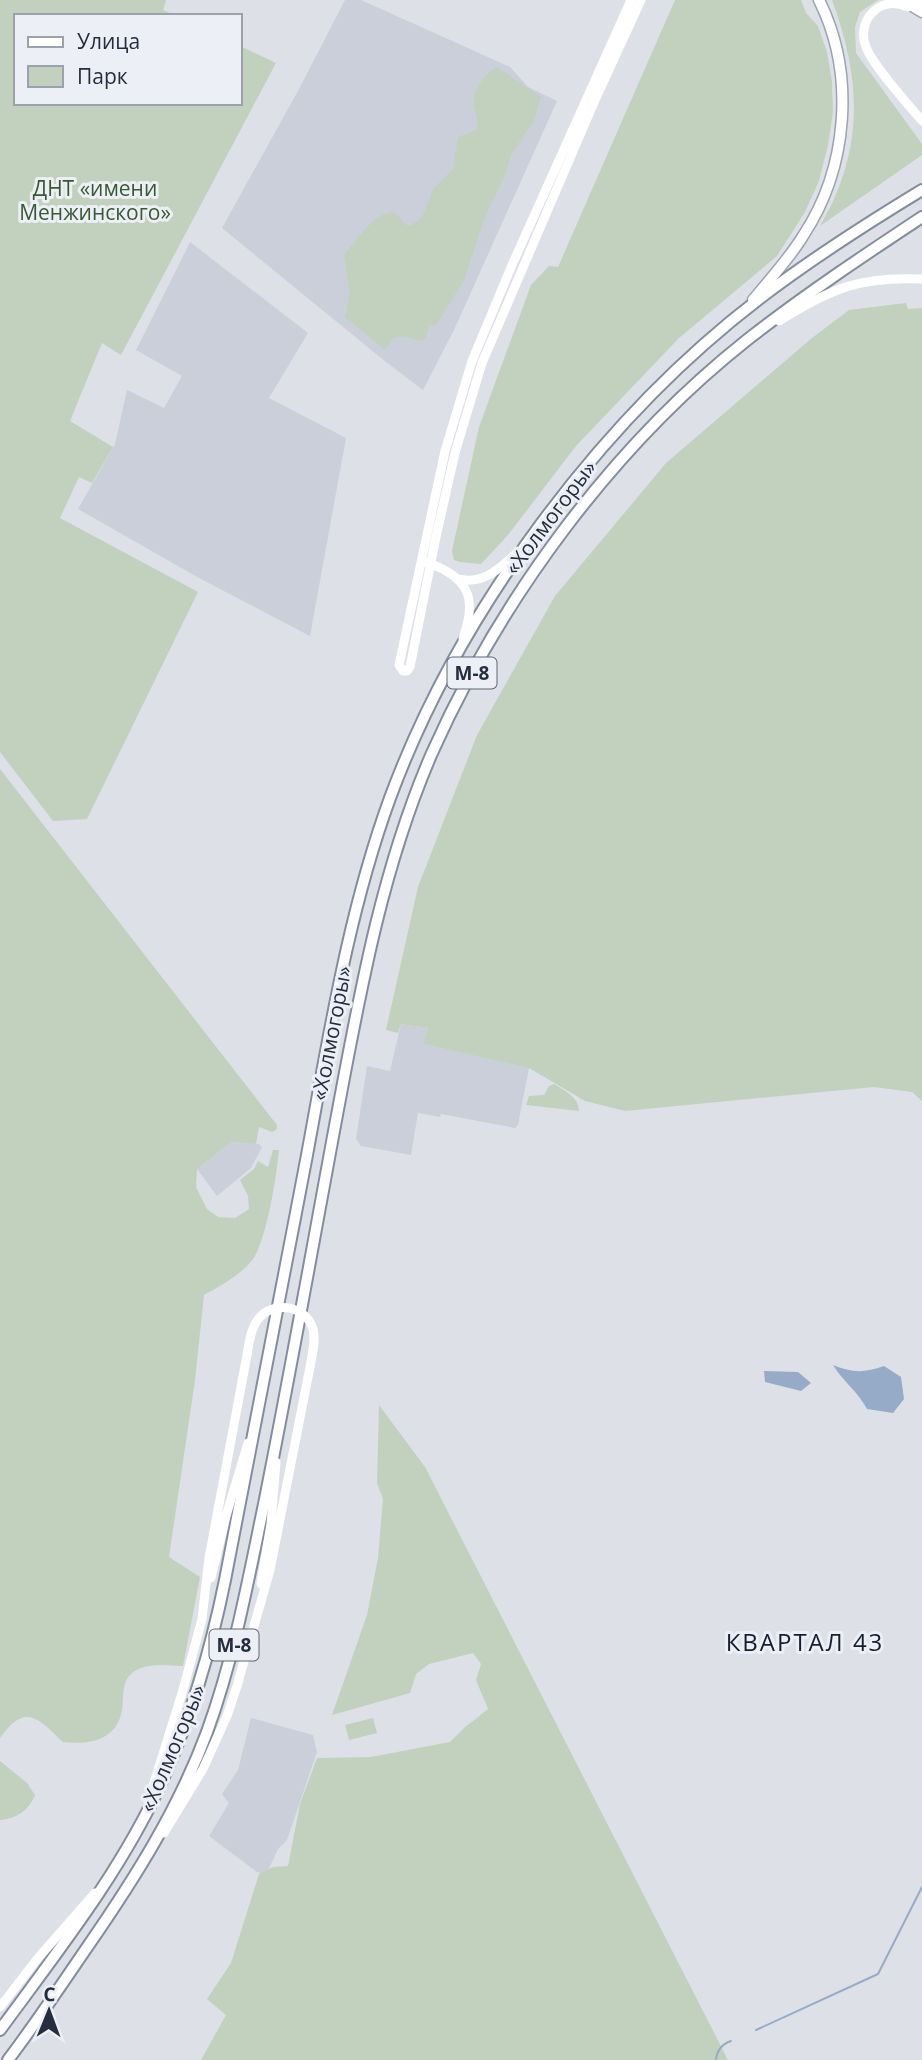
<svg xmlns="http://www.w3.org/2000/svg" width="922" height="2060" viewBox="0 0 922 2060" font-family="'Open Sans',sans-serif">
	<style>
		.built { fill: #cbcfd9 }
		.green { fill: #c1d1be }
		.water { fill: #96abc8 }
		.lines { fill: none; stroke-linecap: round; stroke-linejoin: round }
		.stream { stroke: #96abc8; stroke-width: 2 }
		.primary-casing { stroke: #9ca3b3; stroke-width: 13 }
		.highway-casing { stroke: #848c9e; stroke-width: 14 }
		.secondary { stroke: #fff; stroke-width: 9 }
		.primary { stroke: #fff; stroke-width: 10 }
		.highway { stroke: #fff; stroke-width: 10 }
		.secondary-bridge { stroke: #fff; stroke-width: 9 }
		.labels { text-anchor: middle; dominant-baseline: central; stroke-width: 6; stroke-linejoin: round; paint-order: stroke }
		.shield { fill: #eceff5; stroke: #616775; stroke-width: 2 }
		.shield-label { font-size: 19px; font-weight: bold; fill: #262d3e }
		.park-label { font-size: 21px; fill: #385a33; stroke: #eceff5 }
		.street-label { font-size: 21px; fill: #262d3e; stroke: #eceff5 }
		.quarter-label { font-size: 24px; letter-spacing: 2px; fill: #181e2e; stroke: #eceff5 }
	</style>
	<rect width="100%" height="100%" fill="#dde0e7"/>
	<!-- built -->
	<path class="built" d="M345 0H361L510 67 528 87 557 101 454 330 423 390 386 362 222 228 299 89Z
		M190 242 308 333 269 398 346 438 310 636 199 578 78 509 115 444 127 390 164 408 182 376 136 350Z
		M401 1024 428 1028 425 1044 529 1068 518 1125 515 1128 441 1114 440 1117 418 1113 411 1155 361 1146 356 1139 367 1066 390 1071Z
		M232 1142 259 1144 262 1147 251 1168 217 1196 197 1169Z
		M251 1718 313 1735 317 1752 287 1840 278 1849 266 1875 257 1872 209 1836 229 1803 222 1794 238 1770Z"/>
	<!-- green -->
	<path class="green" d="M0 0H166L163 10 176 16H16V103H240V46L276 63 121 355 102 343 70 421 113 447 92 483 79 477 60 518 198 592 87 819 53 821 0 752Z
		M675 0H801L806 13 818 26 827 52 832 82 833 112 828 145 819 181 805 212 777 256 679 338 576 446 508 535 481 564 460 562 454 560 452 551 479 427 531 285 549 266 558 267Z
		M832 0H878L860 12 855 27 856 53 922 144V155L820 226C864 151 862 81 832 0Z
		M497 67 541 97 534 121 512 153 504 178 484 219 464 280 440 319 436 325H429L426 338 421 341C409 339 402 332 391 340L389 346 384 349 345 317 350 293 344 256C352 245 379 207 394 213 399 215 402 221 406 225H412L422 217 434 188 453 169 458 137 476 130C479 120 476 116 474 106 471 92 485 73 497 67Z
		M906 303 908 309 922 308V1101L912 1092 874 1087 625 1111 585 1101 529 1068 424 1044 428 1028 401 1024 398 1033 386 1030 418 887 477 735 555 596 666 463 812 338 849 310Z
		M0 769 277 1125V1129L272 1132 259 1127 256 1144 232 1142 197 1169 196 1187 207 1209 218 1217 235 1218 249 1209 248 1196 240 1180 254 1169 258 1161 268 1167 273 1150H279C276 1179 268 1231 255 1256 247 1271 219 1287 204 1295L195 1380 169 1557 200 1577 183 1666C167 1666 144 1662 131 1674 121 1683 124 1699 122 1710 117 1741 88 1745 63 1742 38 1718 25 1702 0 1738Z
		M554 1084C565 1091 579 1097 579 1111L526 1105 529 1096 544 1095 549 1086Z
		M379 1405 425 1467 728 2060H201L226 2015 207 1999 231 1963 259 1874 273 1867 288 1866 300 1804 317 1758 371 1757 450 1742 464 1728 488 1709 476 1680 481 1664 473 1653 429 1664 416 1674 410 1693 332 1715 367 1615 378 1558 383 1499 377 1483Z
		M373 1718 377 1733 349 1740 345 1725Z
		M0 1761 27 1783 35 1795C29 1810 17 1819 0 1820Z"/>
	<!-- water -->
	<path class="water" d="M833 1365C853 1373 864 1373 884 1366L901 1377 904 1399 893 1413 867 1409C857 1390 844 1383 833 1365Z
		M764 1371 798 1372 811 1383 801 1391 765 1382Z"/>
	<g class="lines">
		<!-- stream -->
		<path class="stream" d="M756 2030 878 1974 922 1887
			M716 2060C717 2050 722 2044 731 2041"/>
		<defs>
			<path id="primary" d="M902 0 922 12
				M753 300C770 279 789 259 803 236 848 168 856 74 819 0"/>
			<path id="highway" d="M0 2030C58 1951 123 1869 163 1779 192 1715 211 1649 225 1580 252 1439 280 1297 307 1155 329 1036 348 913 390 798 459 611 601 420 759 299 811 259 866 224 922 190
				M8 2060C36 2023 62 1984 88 1946 135 1878 178 1810 207 1732 234 1658 248 1581 264 1504 290 1374 313 1244 337 1115 360 992 382 868 432 753 501 598 613 446 747 340 803 296 863 256 922 217"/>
		</defs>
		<!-- primary casing -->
		<use href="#primary" class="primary-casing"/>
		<!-- highway casing -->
		<use href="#highway" class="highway-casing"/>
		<!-- secondary -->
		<path class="secondary" d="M631 0 512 265 472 361 445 451 399 665 403 671H407L410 667 436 537 455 453 482 363 595 100 641 0
			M916 0 922 7
			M908 7C896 2 883 2 873 12 864 20 861 35 866 47 873 66 908 104 922 121
			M779 321C832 289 858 276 922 279
			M425 562C468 576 478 597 463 638
			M458 579C485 585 499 568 518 552
			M211 1578 226 1516 248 1443
			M261 1584 271 1524 276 1462
			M148 1802 183 1690 202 1619 209 1558 247 1355
			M164 1833 203 1769 227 1716 237 1686 270 1570 310 1367
			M0 2007 38 1958 95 1893"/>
		<!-- primary -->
		<use href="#primary" class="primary"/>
		<!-- highway -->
		<use href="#highway" class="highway"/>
		<!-- secondary-bridge -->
		<path class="secondary-bridge" d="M247 1355C249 1342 251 1328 259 1318 275 1300 306 1306 313 1329 316 1342 312 1355 310 1367"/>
	</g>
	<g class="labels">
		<!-- shield labels -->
		<g class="shield">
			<rect x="447.5" y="657.5" width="49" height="31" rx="5"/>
			<rect x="209.5" y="1629.5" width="49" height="31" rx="5"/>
		</g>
		<g class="shield-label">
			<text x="472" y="673">М-8</text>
			<text x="234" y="1645">М-8</text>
		</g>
		<!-- park labels -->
		<g class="park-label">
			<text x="95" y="188">ДНТ «имени<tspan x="95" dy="24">Менжинского»</tspan></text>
		</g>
		<!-- street labels -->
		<g class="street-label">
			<text transform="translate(550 517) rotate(-53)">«Холмогоры»</text>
			<text transform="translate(331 1033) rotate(-79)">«Холмогоры»</text>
			<text transform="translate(172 1748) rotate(-67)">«Холмогоры»</text>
		</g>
		<!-- quarter labels -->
		<g class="quarter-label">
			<text x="805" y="1641">КВАРТАЛ 43</text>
		</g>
	</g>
	<!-- legend -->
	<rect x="14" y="14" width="228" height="91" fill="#eceff5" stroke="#9da1ac" stroke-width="2"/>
	<rect x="28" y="37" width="35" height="10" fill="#ffffff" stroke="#9da1ac" stroke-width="2"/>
	<text x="77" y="49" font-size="21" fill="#262d3e">Улица</text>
	<rect x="28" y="66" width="35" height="21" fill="#c1d1be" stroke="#9da1ac" stroke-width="2"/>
	<text x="77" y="84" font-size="21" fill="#262d3e">Парк</text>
	<!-- north arrow -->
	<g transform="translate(49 2011) rotate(1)" stroke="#eceff5" stroke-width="5" paint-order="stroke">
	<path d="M0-5L12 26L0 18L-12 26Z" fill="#262d3e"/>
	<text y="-10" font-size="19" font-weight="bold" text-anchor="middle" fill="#262d3e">С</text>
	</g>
</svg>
